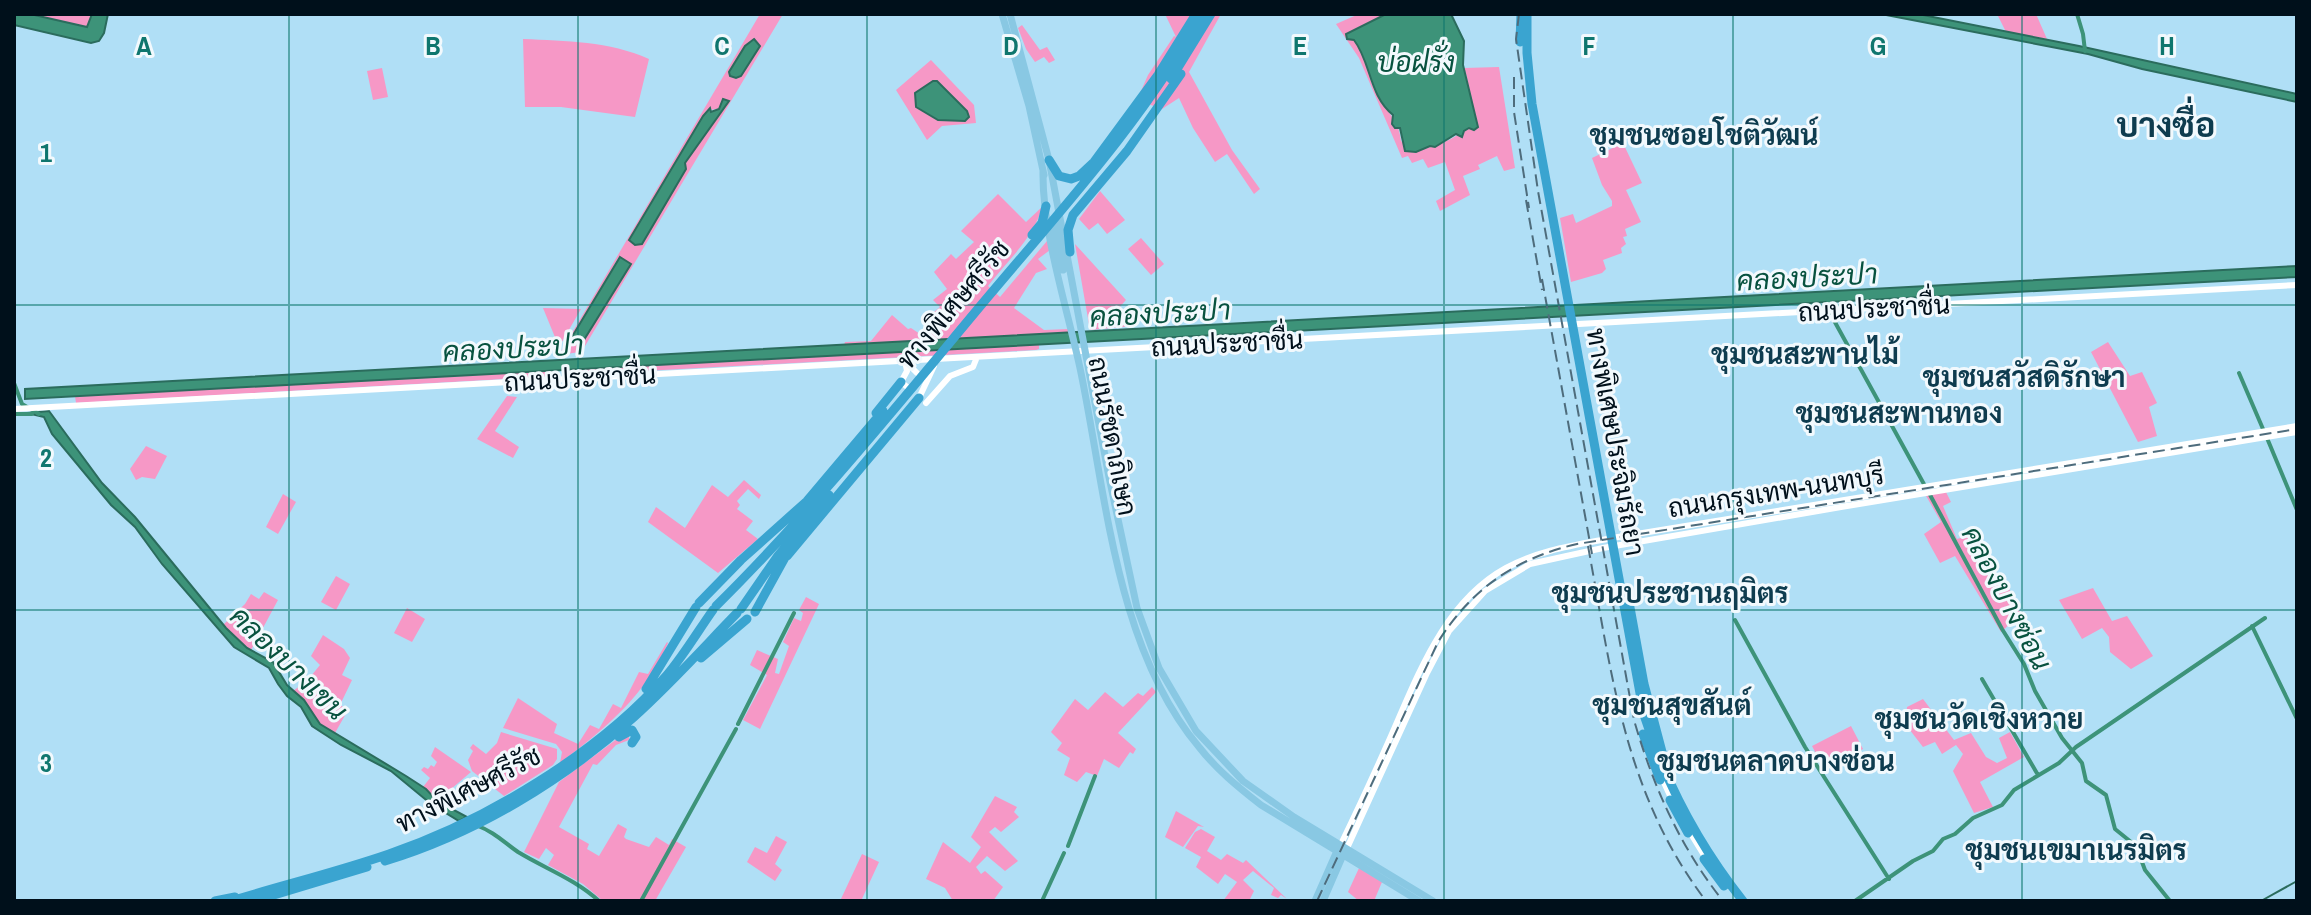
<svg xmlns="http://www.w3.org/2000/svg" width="2311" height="915" viewBox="0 0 2311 915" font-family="'Archivo Narrow',Sarabun,sans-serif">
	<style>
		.green { fill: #f698c6; fill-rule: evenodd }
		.water { fill: #3d9379; stroke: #2b6c5d; stroke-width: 2 }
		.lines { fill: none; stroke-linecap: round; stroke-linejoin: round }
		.stream { stroke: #2b6c5d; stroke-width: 2 }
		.canal { stroke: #3d9379; stroke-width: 4 }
		.secondary { stroke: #fff; stroke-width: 6 }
		.primary { stroke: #89c8e3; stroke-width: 7 }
		.motorway { stroke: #3aa4d0; stroke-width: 9 }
		.rail { stroke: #4e6c7c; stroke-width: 2; stroke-dasharray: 12 6; stroke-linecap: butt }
		.grid { fill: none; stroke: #0f766e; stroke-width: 2; stroke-opacity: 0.55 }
		.labels { text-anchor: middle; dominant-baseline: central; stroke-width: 6; stroke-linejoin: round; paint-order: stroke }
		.street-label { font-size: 26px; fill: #00101b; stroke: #f2f9fd }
		.water-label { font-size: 28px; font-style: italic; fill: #08523f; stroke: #f2f9fd }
		.neighbourhood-label { font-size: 28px; font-weight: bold; fill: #0e3c4f; stroke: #f2f9fd }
		.district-label { font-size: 34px; font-weight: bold; fill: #0e3c4f; stroke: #f2f9fd }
		.grid-label { font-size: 26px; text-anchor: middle; font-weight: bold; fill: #0f766e; stroke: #f2f9fd; stroke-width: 6; stroke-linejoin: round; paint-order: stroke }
	</style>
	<rect width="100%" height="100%" fill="#b0dff6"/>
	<!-- green -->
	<path class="green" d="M30 14H92L87 27Z
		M760 14H783L585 346 580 352 559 355ZM723 99 728 101 684 163 686 170 639 245 629 240 703 116 707 110 719 109ZM618 258 631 264 582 342 571 340Z
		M1165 14H1221L1189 72 1232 150 1260 189 1254 194 1227 154 1215 162 1193 128 1179 98 1162 109 1137 100 1148 75 1174 36 1176 37Z
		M1359 14H1386L1369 23 1354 39C1367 57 1367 78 1378 97 1388 113 1399 121 1401 141L1416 152 1449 140 1472 127 1467 77 1464 68 1499 67 1515 168 1504 171 1497 156 1478 165 1480 169 1463 176 1470 195 1440 211 1436 201 1455 190 1445 162 1428 168 1423 159 1412 163 1408 156 1402 158 1359 58 1336 24Z
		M1997 14H2036L2047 39 2006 32Z
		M1022 25 1040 50 1047 47 1055 60 1049 63 1044 57 1035 62 1026 49 1018 28Z
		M523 39C566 41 609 41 649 59L635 117 561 107H525Z
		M931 60 974 105 976 123 942 126 927 140 896 90Z
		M382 68 388 97 373 100 367 71Z
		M1623 143 1642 183 1626 190 1641 222 1625 229 1627 236 1623 237 1626 244 1621 248 1622 253 1603 260 1606 269 1602 273 1571 282 1560 218 1573 214 1576 223 1612 206V201L1602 185 1592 158Z
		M1100 191 1125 220 1107 234 1098 223 1089 230 1079 219Z
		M998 194 1026 222 1042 207C1034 238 1007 261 988 286L1000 297 1047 241 1050 250 1038 259 1047 269 1036 273 1014 308 1044 330 1068 329V333L844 345 845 342 871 341 892 315 908 329 911 328 923 336 929 331 922 322 940 307 933 300 947 289 934 272 951 254 956 259 974 242 961 231Z
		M1141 238 1164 264 1151 275 1128 249Z
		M1075 244 1126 300 1118 309 1133 326 1090 330Z
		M543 308 581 309 559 347Z
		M2108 342 2130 376 2142 372 2157 403 2149 407 2157 436 2138 442 2091 352Z
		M1039 345V349L1036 350 571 375 569 370Z
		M557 371 558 376 76 403 75 396Z
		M507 396 517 397 495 431 519 447 513 458 477 439Z
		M146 446 167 456 155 479 142 477 136 480 130 469Z
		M744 480 761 495 759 499 748 489 737 501 740 505 737 509 753 521 746 530 758 539 718 573 648 522 656 507 685 528 712 485 728 497Z
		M1946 492 1951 502 1943 506 1957 539 1967 536 1993 581 2006 582 2021 614 2001 632 1955 556 1940 563 1924 534 1941 522 1925 494Z
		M283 494 296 502 278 534 266 527Z
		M336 576 350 584 336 610 321 602Z
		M2093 588 2112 621 2127 616 2153 656 2131 669 2110 652 2109 637 2102 628 2082 639 2059 600Z
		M264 592 278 600 251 650 233 637 223 625 245 604 251 594 259 599Z
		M806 597 819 604 760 729 743 720 767 675 750 665 757 650 778 659 775 673 779 674 789 646 783 642 794 618 801 621 803 613 799 610Z
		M407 608 425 619 412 642 394 633Z
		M323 635 344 649 350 658 342 675 352 680 340 705 348 710 335 733 320 724 304 700 293 691 309 679 324 691 327 689 311 676 320 665 311 656Z
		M667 642 668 643C646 695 605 729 560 763L562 752 556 744 503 728 518 698 557 724 554 733 578 744 590 725 599 729 613 704 621 708 639 672 648 674Z
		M1152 687 1156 692 1118 733 1136 749 1133 754 1130 752 1119 768 1104 759 1097 776 1086 772 1077 782 1064 775 1070 758 1057 750 1062 743 1051 732 1075 699 1088 710 1105 692 1123 707 1138 693 1143 696Z
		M1923 699 1954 740 1971 733 1986 757 1997 763 2007 758 1999 738 2010 732 2024 757 1980 782 1993 807 1974 813 1953 771 1963 754 1956 745 1942 754 1935 742 1923 747 1906 725 1907 707Z
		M1851 726 1863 749 1824 769 1812 746Z
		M501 732 557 749V759L553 765 504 796 472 771 468 760 473 751 470 748 473 744 486 754 497 743Z
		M625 733 629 734V740L616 745 597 765 593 764 559 827 589 844 587 849 599 856 618 824 627 829 624 837 626 839 649 847 656 837 669 845 672 839 686 847 655 901H603L583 884 548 865 554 855 546 848 539 859 524 852 559 782Z
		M435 747 471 772 437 801 423 787 430 778 421 770 424 767 428 769 431 765 434 767 437 762 431 756Z
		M995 796 1017 807 1014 812 1019 817 1001 832 995 827 989 832 1018 861 1005 871 987 856 976 867 981 874 985 871 1003 887 993 901H953L945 888 926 879 943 842 970 863 981 847 971 837Z
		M1176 811 1204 827 1198 826 1183 847 1165 837Z
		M1201 829 1215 837 1207 851 1221 860 1227 854 1243 863 1246 860 1287 899 1281 895 1278 898 1271 895 1274 888 1253 871 1243 880 1254 891 1249 901H1223L1237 882 1225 874 1218 884 1196 867 1201 857 1185 848 1195 832Z
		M776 836 787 842 775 864 782 870 775 881 747 862 755 847 767 853Z
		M862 854 879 862 861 901H840Z
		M1359 868 1382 882 1374 901H1359L1348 892Z"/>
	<!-- water -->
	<path class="water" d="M14 14H30L87 27 92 14H108L104 33 99 41 91 43 14 25Z
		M1386 14H1451L1464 41 1463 65 1478 127 1474 130 1469 128 1464 131 1462 137 1456 134 1435 147 1430 146 1416 152 1405 151 1400 128H1395L1392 124 1393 115C1369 96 1371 62 1354 40L1347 39 1346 34Z
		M1881 14H1918L2079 46 2297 94V102L2142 69 2088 54Z
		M754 39 760 46 741 76 736 78 730 76 729 72 745 46Z
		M933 81H937L967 111 969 117 965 121 938 120 916 107 915 93Z
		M723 99 729 101 685 163 686 169 642 244 635 245 629 240 703 116 710 108 711 112 719 109Z
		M620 257 631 264 582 343 570 340Z
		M2297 266V277L25 399V389Z
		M49 411 102 483 135 517 226 628 247 648 273 662 287 685 304 700 320 724 406 776 426 789 437 801 467 817 459 821 431 804 391 771 341 745 312 726 301 707 287 696 278 684 269 668 234 647 162 564 135 527 111 505 52 434 44 417 27 413Z"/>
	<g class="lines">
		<!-- stream -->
		<path class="stream" d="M2261 901 2297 881"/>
		<!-- canal -->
		<path class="canal" d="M2077 14 2083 34 2085 51
			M1828 299 1831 315 1925 486
			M2239 373 2263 429
			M14 383 22 404 39 414
			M14 414H32
			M2267 438 2297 510
			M1929 493 2002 629 2024 664 2035 691 2062 738 2082 763 2086 781 2106 795 2115 829 2136 846 2145 870 2170 901
			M1735 620 1805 747 1889 879
			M2252 626 2297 719
			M1982 679 2038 775
			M738 724 794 613
			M476 825C496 833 502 841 518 852 546 869 575 879 599 901
			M1068 846 1095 776
			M641 901 736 729
			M1042 901 1064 853
			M1855 901 1913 861 1933 851 1943 839 1955 834 1973 818 2002 805 2014 790 2059 763 2076 747 2265 618"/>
		<!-- secondary -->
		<path class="secondary" d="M905 361 907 371 901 382 911 390
			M905 361 917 373
			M919 398 934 366
			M926 403 950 376 973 367 977 357
			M14 409 2297 285
			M1661 776 1673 802
			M1688 829 1707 860
			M1342 842C1359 807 1375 772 1391 736 1418 675 1444 602 1506 568 1539 550 1576 545 1612 538L2297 426
			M1348 846 1427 673 1449 631 1485 591 1530 564 1603 548 1841 507 2297 432"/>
		<!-- primary -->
		<path class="primary" d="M1002 14 1029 106 1044 175
			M1010 14 1049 160 1109 477 1137 608 1159 668 1196 731 1243 781 1294 817 1433 901
			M1043 171C1042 232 1067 307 1080 368 1106 492 1115 647 1199 747 1217 770 1238 787 1261 805L1419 901
			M1053 219 1063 270
			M1315 901 1337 851
			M1323 901 1343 855"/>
		<!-- motorway -->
		<path class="motorway" d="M1527 14V53L1532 104 1644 715C1666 784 1698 844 1743 901
			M1520 42 1521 14
			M1171 79 1211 14
			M1049 160 1059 176 1071 179 1079 176 1094 162 1158 75 1196 14
			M1032 235 1042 223 1046 206
			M1070 252 1068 230 1073 215 1127 151 1181 74
			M876 413 901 382
			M787 556 919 398
			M1629 602 1644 684 1662 752
			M699 603 741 560 807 501 883 411
			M716 606C811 512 896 407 982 304 1060 211 1143 121 1203 14
			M741 609 777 557 829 495
			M755 612 788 552
			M701 658 747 619
			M646 689 696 607
			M1643 734 1660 780
			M619 737 632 730 636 737 632 743
			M1670 800 1688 833
			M1704 859 1724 886
			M385 861C477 833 562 781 633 718 670 685 703 648 737 613
			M215 901 235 897
			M231 901C283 885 337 872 389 854 486 821 599 753 667 675 684 655 698 631 713 610
			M254 901 367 867"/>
		<!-- rail -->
		<path class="rail" d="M1519 14 1516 39 1538 191 1634 720C1653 786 1680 847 1723 901
			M1514 77V112L1529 208
			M1526 200 1542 290
			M1542 279 1592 554
			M1588 546C1612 675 1624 793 1706 901
			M1317 901 1438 642C1471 589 1516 558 1577 544L2297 429"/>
	</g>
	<!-- grid -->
	<path class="grid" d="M289 14V901M578 14V901M867 14V901M1156 14V901M1444 14V901M1733 14V901M2022 14V901M14 305H2297M14 610H2297"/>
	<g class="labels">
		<!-- street labels -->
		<g class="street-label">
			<text transform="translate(953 304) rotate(-50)">ทางพิเศษศรีรัช</text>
			<text transform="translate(1874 308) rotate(-3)">ถนนประชาชื่น</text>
			<text transform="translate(1227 343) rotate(-3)">ถนนประชาชื่น</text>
			<text transform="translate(580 378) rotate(-3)">ถนนประชาชื่น</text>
			<text transform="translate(1113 436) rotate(79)">ถนนรัชดาภิเษก</text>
			<text transform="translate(1616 442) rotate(80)">ทางพิเศษประจิมรัถยา</text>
			<text transform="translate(1776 491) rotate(-9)">ถนนกรุงเทพ-นนทบุรี</text>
			<text transform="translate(468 789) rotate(-27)">ทางพิเศษศรีรัช</text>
		</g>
		<!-- water labels -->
		<g class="water-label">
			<text x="1416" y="62">บ่อฝรั่ง</text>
			<text transform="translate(1807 277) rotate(-3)">คลองประปา</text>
			<text transform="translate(1160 313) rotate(-3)">คลองประปา</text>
			<text transform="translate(513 348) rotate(-3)">คลองประปา</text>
			<text transform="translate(2007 598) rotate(62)">คลองบางซ่อน</text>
			<text transform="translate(289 663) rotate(44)">คลองบางเขน</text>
		</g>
		<!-- neighbourhood labels -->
		<g class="neighbourhood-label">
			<text x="1704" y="135">ชุมชนซอยโชติวัฒน์</text>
			<text x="1805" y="354">ชุมชนสะพานไม้</text>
			<text x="2024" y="377">ชุมชนสวัสดิรักษา</text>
			<text x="1899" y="413">ชุมชนสะพานทอง</text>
			<text x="1670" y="593">ชุมชนประชานฤมิตร</text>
			<text x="1672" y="705">ชุมชนสุขสันต์</text>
			<text x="1979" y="719">ชุมชนวัดเชิงหวาย</text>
			<text x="1776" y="761">ชุมชนตลาดบางซ่อน</text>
			<text x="2076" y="850">ชุมชนเขมาเนรมิตร</text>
		</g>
		<!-- district labels -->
		<g class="district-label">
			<text x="2166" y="125">บางซื่อ</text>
		</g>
	</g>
	<g class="grid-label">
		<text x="144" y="55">A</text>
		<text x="433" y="55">B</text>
		<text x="722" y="55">C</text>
		<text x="1011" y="55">D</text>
		<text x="1300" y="55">E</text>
		<text x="1589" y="55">F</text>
		<text x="1878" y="55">G</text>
		<text x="2167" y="55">H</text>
		<text x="46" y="162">1</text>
		<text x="46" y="467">2</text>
		<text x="46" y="772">3</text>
	</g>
	<!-- border -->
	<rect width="2311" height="915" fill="none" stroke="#00101b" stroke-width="32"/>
</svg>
